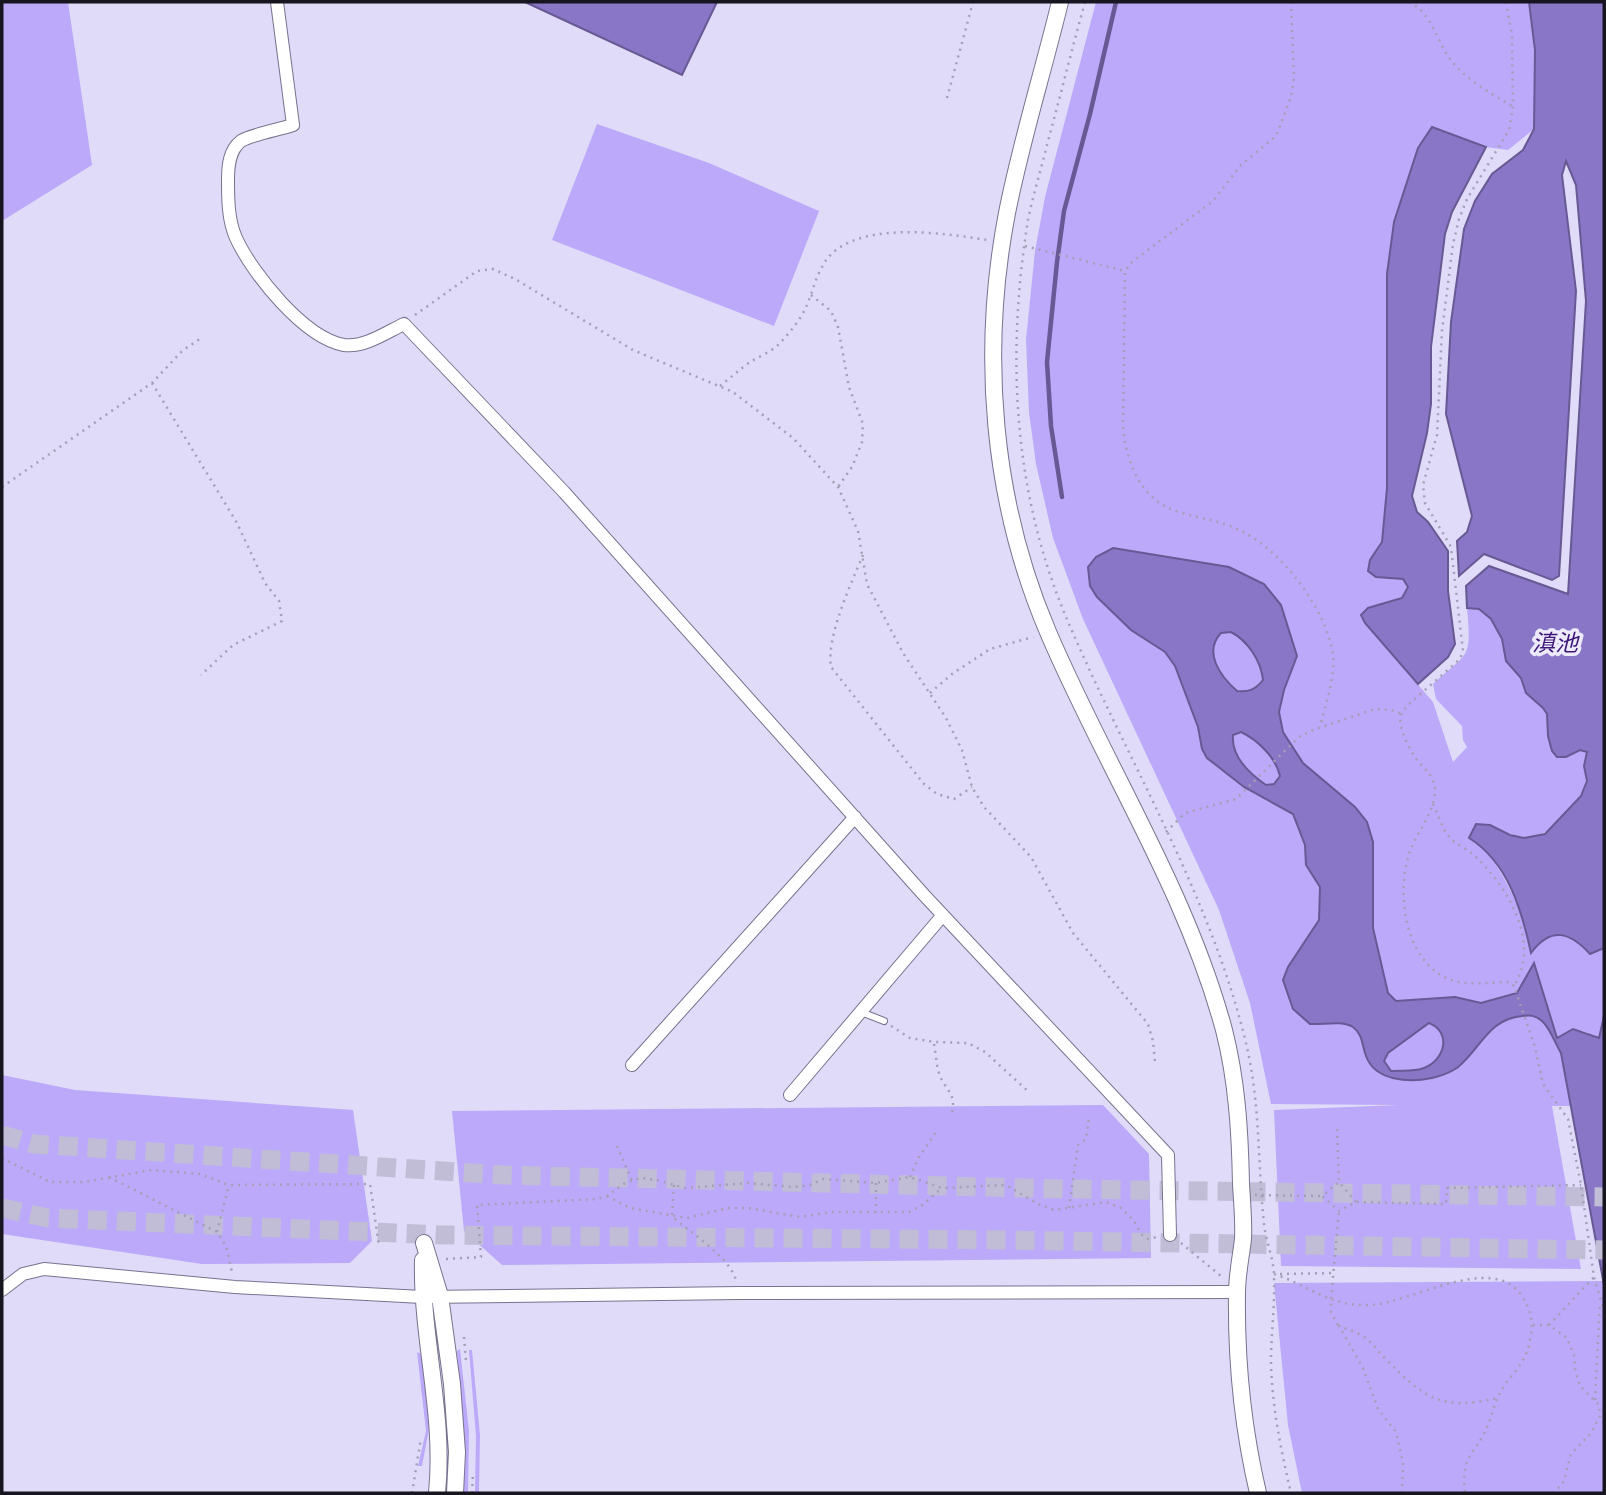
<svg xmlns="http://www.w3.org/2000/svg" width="1606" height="1495" viewBox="0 0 1606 1495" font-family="Roboto,'Noto Sans SC',sans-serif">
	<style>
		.green { fill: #bca9fa }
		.water { fill: #8a76c6; stroke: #685994; stroke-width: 2; fill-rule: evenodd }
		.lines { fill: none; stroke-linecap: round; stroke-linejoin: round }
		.stream { stroke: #685994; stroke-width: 4.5 }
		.primary-tunnel { stroke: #c2bdd7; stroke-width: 19; stroke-dasharray: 19 10; stroke-linecap: butt }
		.service-casing { stroke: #78728d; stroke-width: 8 }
		.minor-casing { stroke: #78728d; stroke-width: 14 }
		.tertiary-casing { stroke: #78728d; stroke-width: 18 }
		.path { stroke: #a39fb6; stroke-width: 2.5; stroke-dasharray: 2 5; stroke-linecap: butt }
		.service { stroke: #fff; stroke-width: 6 }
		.minor { stroke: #fff; stroke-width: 12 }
		.tertiary { stroke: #fff; stroke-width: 16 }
		.labels { text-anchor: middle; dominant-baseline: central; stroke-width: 7; stroke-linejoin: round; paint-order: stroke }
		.water-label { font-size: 23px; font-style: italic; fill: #3c1777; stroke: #edeafc }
	</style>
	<rect width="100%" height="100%" fill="#e0dbf8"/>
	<!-- green -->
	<path class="green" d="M2 2H68L92 165 2 221Z
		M1096 2H1529L1535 50 1534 129 1508 150 1486 147 1432 127 1418 148 1394 222 1387 274V488L1382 542 1370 560 1376 577 1403 579 1408 587 1402 598 1368 608 1365 623 1433 702 1453 762 1467 747 1463 740 1462 726 1436 699 1433 684C1468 651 1472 661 1467 608L1479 609 1491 619 1502 639 1506 661 1521 678 1526 693 1543 708 1547 714 1548 736 1552 751 1557 757H1565L1580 750 1587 752C1586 757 1584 763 1584 768 1585 775 1587 779 1585 785 1582 796 1575 804 1567 812 1541 843 1525 843 1490 825L1484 847C1509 882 1522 910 1531 952 1553 928 1569 931 1590 954L1604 948V1016L1599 1038 1583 1031 1561 1053 1571 1106H1552L1581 1269 1281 1266 1274 1110 1399 1105 1271 1104 1250 1003 1219 910 1083 619 1053 538 1036 464 1029 412 1026 340 1035 251 1045 197Z
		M597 124 709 163 819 211 774 326 552 240Z
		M2 1075 75 1090 353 1110 372 1241 350 1263 202 1264 2 1234Z
		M1103 1105 1149 1154 1151 1258 502 1265 464 1231 452 1111Z
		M1603 1281 1604 1493H1302L1288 1425 1274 1283Z
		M460 1349 469 1431 468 1493H463L464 1431 457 1351Z
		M469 1350H472L480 1435 479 1493H475L476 1436Z
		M417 1352 421 1354 430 1424 422 1466H418L426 1431Z"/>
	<!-- water -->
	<path class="water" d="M525 2H717L682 75Z
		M1529 2H1604V948L1590 954C1570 932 1551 926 1531 953 1522 911 1508 862 1469 838L1476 824 1490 825 1510 835 1524 838 1545 834 1581 796 1587 781 1584 766 1587 752 1580 750 1566 757H1557L1552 751 1548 736 1547 714 1543 708 1526 693 1521 678 1506 661 1502 639 1491 619 1479 609 1467 608 1466 586 1489 566 1568 594 1586 301 1576 185 1566 161 1562 175 1576 291 1559 576 1552 580 1484 554 1459 576 1457 541 1467 532 1472 516 1446 414 1451 322 1464 229 1475 201 1492 174 1523 150 1534 129 1535 50Z
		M1432 127 1486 147 1452 212 1445 234 1431 347V404L1427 433 1412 496 1417 512 1428 522 1448 551V591L1455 644 1448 657 1418 684 1365 623 1361 615 1368 608 1402 598 1408 587 1403 579 1376 577 1368 571 1370 560 1382 542 1387 488V274L1394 222 1418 148Z
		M1113 548 1229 567 1264 584 1281 605 1297 656 1284 690 1279 712 1283 732 1303 763 1355 807 1367 822 1373 842V928L1388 993 1396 1001 1455 997 1481 1003 1517 993 1534 963 1557 1038 1573 1029 1599 1038 1604 1016V1285L1561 1053C1555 1043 1550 1028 1542 1021 1535 1015 1530 1015 1522 1016 1488 1019 1480 1050 1457 1068 1449 1073 1441 1076 1432 1078 1409 1083 1375 1081 1366 1056 1362 1046 1363 1034 1353 1027 1341 1020 1324 1025 1310 1024L1293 1009 1283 980 1288 967 1319 920 1320 887 1306 865 1305 845 1293 814 1244 787 1207 758 1202 749 1198 727 1175 666 1165 652 1131 630 1097 597 1090 586 1088 567 1096 557ZM1231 632C1248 641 1261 661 1263 680 1255 690 1249 692 1237 691 1220 676 1203 652 1221 633ZM1241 732C1258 740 1276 758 1280 776L1274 784 1266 785C1250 774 1231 757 1233 735ZM1429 1023C1452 1032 1445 1060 1424 1068 1414 1072 1402 1070 1391 1071L1384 1061 1388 1053Z"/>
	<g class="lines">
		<!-- stream -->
		<path class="stream" d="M1062 497 1051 426 1047 362 1057 262 1064 211 1090 114 1116 2"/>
		<!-- primary-tunnel -->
		<path class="primary-tunnel" d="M2 1135 34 1144 503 1175 1067 1189 1604 1197
			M2 1208 48 1218 441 1235 1001 1240 1604 1250"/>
		<defs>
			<path id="service" d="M861 1012 884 1021"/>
			<path id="minor" d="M277 2 293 125C281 129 250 135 241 141 229 150 228 167 228 180 228 199 228 220 236 238 252 273 304 338 344 345 364 348 387 332 404 324L564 492 924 895 1168 1155 1170 1235
				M632 1065 855 817
				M790 1095 943 915
				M2 1290 23 1274 44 1269 235 1287 422 1297 739 1293 1237 1292"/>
			<path id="tertiary" d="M1060 2C1043 72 1021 142 1007 213 980 353 992 501 1048 632 1105 766 1186 889 1224 1030 1237 1081 1240 1132 1241 1184 1242 1202 1244 1221 1243 1239 1241 1257 1237 1274 1237 1293 1236 1359 1243 1429 1258 1493
				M424 1243 440 1296 452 1384 457 1452 455 1493
				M423 1260C421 1338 445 1414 437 1493"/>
		</defs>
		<!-- service casing -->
		<use href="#service" class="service-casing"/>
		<!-- minor casing -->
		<use href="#minor" class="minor-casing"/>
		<!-- tertiary casing -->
		<use href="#tertiary" class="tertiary-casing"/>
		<!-- path -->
		<path class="path" d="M1085 2C1072 49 1060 97 1047 145 1041 170 1033 195 1028 220 1006 357 1013 495 1069 624 1127 759 1206 888 1243 1031 1261 1098 1257 1157 1264 1224 1266 1242 1274 1259 1274 1277 1275 1306 1271 1334 1271 1363 1272 1406 1281 1451 1291 1493
			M1291 2 1294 77 1291 97 1276 136 1241 165 1213 201 1132 262 1125 271 1123 430C1128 465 1141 501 1179 512 1198 518 1217 520 1235 528 1279 546 1326 608 1333 654 1336 677 1325 705 1320 727
			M1409 2C1433 13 1437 45 1454 64 1470 82 1492 94 1512 106
			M1506 2 1512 35 1513 106 1509 130 1467 199 1459 219 1453 244 1442 331 1437 435 1423 485 1425 503 1451 547 1463 651 1460 659 1407 706 1400 716C1400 731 1408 747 1417 760 1425 770 1435 776 1435 791 1434 815 1416 832 1409 854 1396 895 1405 963 1451 980 1467 986 1491 982 1509 982L1514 986 1535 1047 1543 1084 1568 1119 1581 1185 1594 1277 1604 1311
			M947 98 973 2
			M1025 246 1125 271
			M811 295 831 311 838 327 849 387 863 424 862 442 852 467 838 487
			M415 315 477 271 493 269 515 279 633 350 733 392 793 438 838 487 858 531 867 584 903 653 946 718 962 750 972 787 984 807 1031 857 1073 933 1148 1024 1153 1041 1155 1062
			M152 383 237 523 265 583 279 601 282 621 233 645 201 675
			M720 386C730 378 739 370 750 362 760 356 773 351 781 342 790 332 801 319 806 307 812 294 815 279 822 267 846 218 944 233 987 240
			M2 487 152 383 183 350 203 337
			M863 555C851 584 826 637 831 667L924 784 937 794 954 799 972 787
			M930 693 952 674 990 649 1033 637
			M1433 804C1438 814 1442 829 1450 838 1454 843 1469 850 1476 857 1508 888 1541 942 1514 986
			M1166 832 1185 813 1236 799 1299 737 1313 730 1375 709 1391 710 1402 714
			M891 1026 910 1038 934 1042 968 1043 985 1052 1030 1093
			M934 1044C936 1053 936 1064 939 1073 945 1092 958 1092 951 1116
			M1337 1129 1339 1182
			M617 1146 632 1181
			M2 1158 50 1182H84L152 1170 200 1174 229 1185 370 1184 379 1246
			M109 1177 217 1232 226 1246 232 1272
			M910 1177 919 1157 936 1132
			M876 1183V1212
			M674 1185 672 1216C690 1233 729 1256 736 1280
			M1255 1195 1322 1196
			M607 1196 630 1208 687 1218 728 1208H748L800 1217 831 1212H909L921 1206 942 1188
			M1356 1202 1339 1182 1322 1196 1339 1211 1356 1202 1446 1204 1447 1188 1581 1185
			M1069 1208 1078 1145 1086 1139 1089 1117
			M217 1232 229 1185
			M1181 1243 1222 1277
			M446 1259 481 1257 477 1205 596 1199 607 1196 625 1183 641 1178 657 1180 685 1188 748 1183 794 1187 810 1185 823 1179 876 1183 910 1177 942 1188 1006 1185 1038 1204 1054 1210 1106 1202 1121 1208 1134 1221 1141 1234 1148 1239 1157 1237
			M1274 1274C1308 1285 1330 1307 1370 1305 1409 1304 1492 1252 1521 1295 1531 1310 1534 1323 1530 1340 1526 1366 1509 1374 1499 1395 1494 1404 1492 1416 1488 1425 1475 1457 1461 1451 1465 1493
			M1280 1274 1333 1273
			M1338 1325 1331 1312V1299L1339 1211
			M1533 1325H1549L1567 1338 1574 1355 1575 1369 1580 1386 1599 1405 1600 1416 1591 1433 1571 1454 1564 1481 1554 1493
			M1549 1325 1594 1277
			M464 1337 466 1361
			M1595 1400 1600 1302
			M412 1493 421 1438
			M472 1493 473 1472
			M1402 1493 1403 1463 1396 1432 1378 1409 1363 1368 1339 1326C1348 1330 1361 1333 1368 1340 1375 1346 1380 1354 1387 1360 1425 1399 1442 1411 1497 1398"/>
		<!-- service -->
		<use href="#service" class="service"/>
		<!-- minor -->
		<use href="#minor" class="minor"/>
		<!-- tertiary -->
		<use href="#tertiary" class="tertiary"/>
	</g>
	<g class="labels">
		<!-- water labels -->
		<g class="water-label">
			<text x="1555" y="643">滇池</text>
		</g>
	</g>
	<!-- border -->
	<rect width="1606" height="1495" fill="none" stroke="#17151f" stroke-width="7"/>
</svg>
